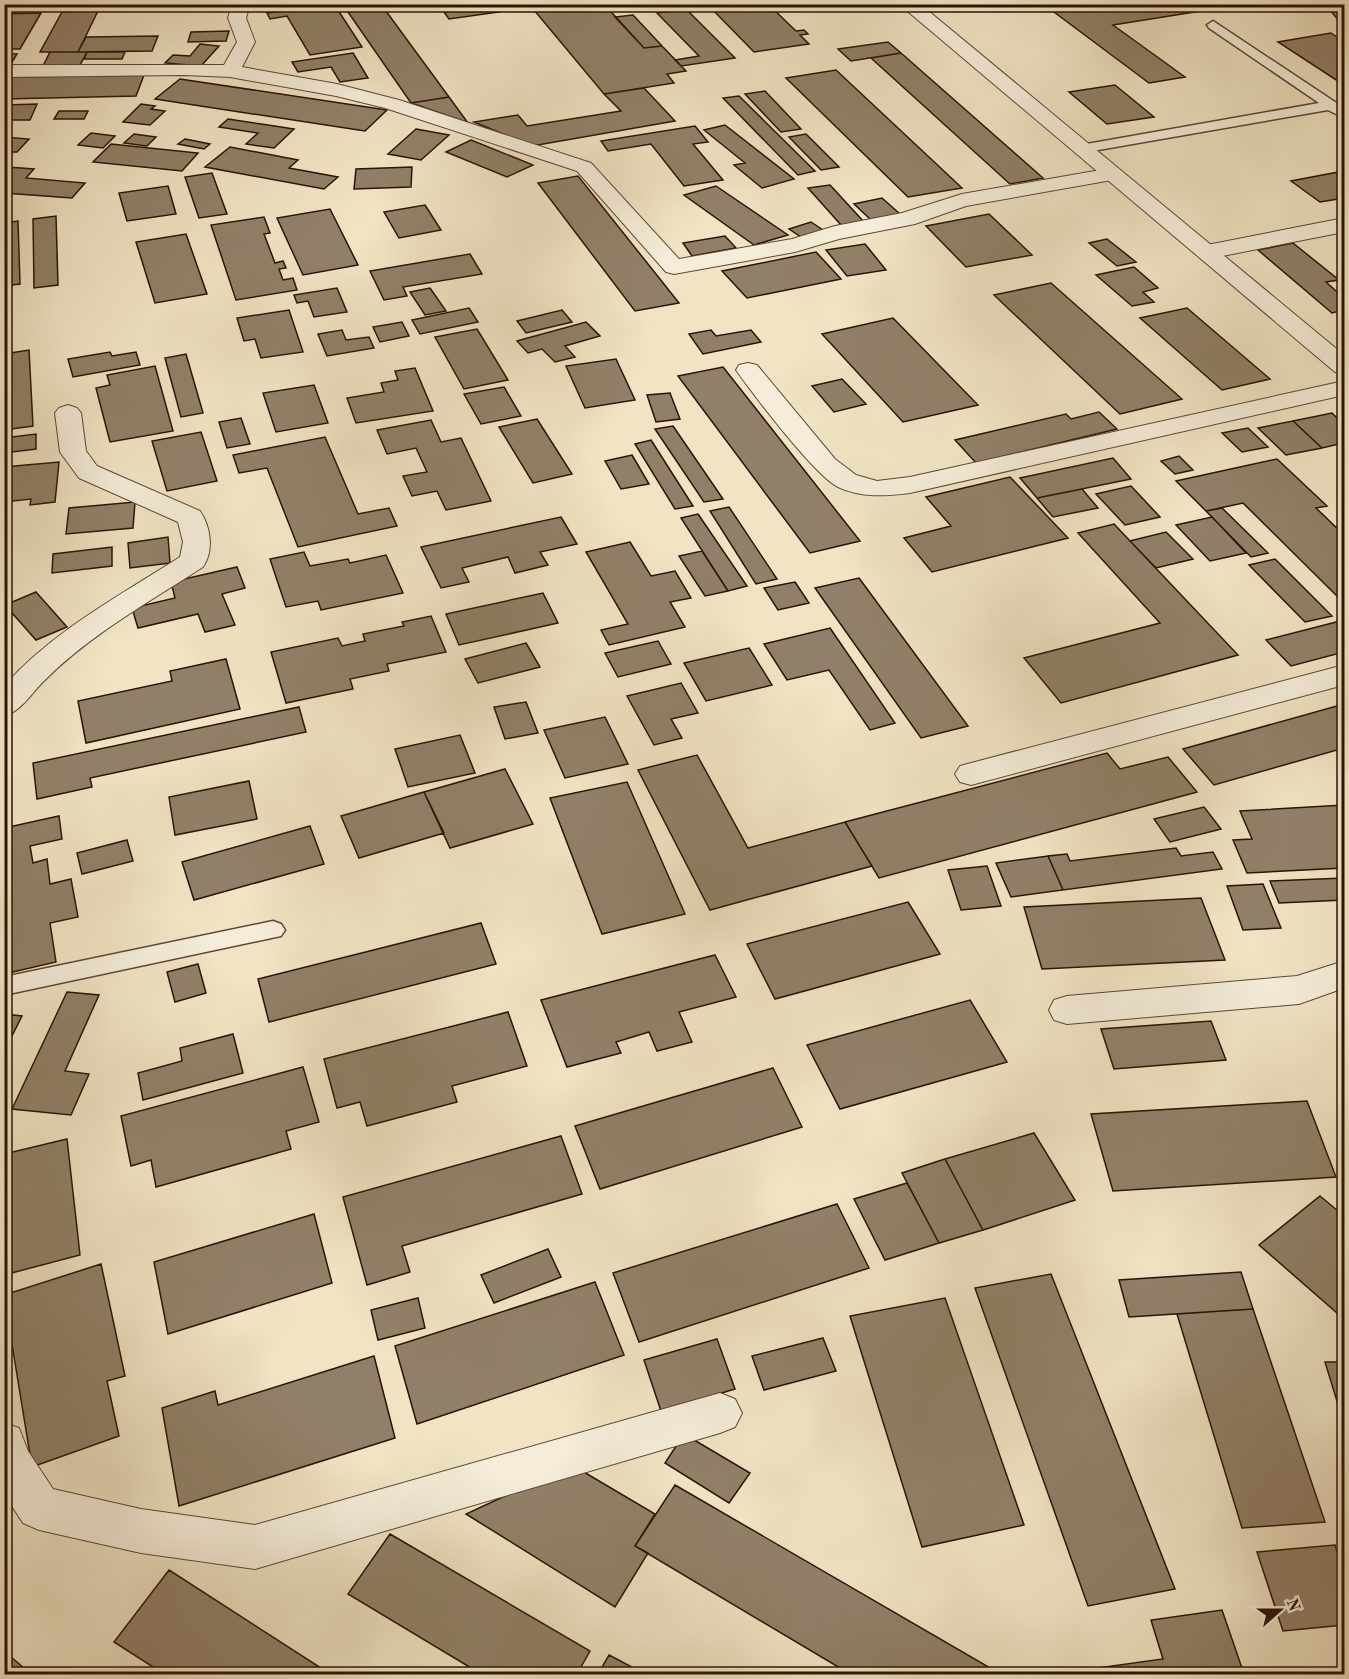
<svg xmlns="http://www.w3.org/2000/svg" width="1349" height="1679" viewBox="0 0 1349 1679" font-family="'Old Standard TT',serif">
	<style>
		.building { fill: #918069; stroke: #2a1306; stroke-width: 1.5 }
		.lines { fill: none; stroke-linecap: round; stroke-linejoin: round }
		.service-casing { stroke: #5c4736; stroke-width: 3 }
		.minor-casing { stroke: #5c4736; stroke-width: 2 }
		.tertiary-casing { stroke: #5c4736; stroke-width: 2 }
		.service { fill: #f5edd9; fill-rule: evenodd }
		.minor { fill: #f5edd9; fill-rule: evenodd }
		.tertiary { fill: #f5edd9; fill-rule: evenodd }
	</style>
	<rect width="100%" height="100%" fill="#f0e4c4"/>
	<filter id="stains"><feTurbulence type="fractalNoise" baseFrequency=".00333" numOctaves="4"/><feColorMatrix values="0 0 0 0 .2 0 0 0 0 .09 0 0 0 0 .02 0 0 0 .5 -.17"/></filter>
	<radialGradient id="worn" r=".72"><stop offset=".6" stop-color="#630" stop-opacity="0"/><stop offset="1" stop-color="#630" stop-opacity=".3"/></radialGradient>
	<!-- building -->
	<path class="building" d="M5 4H53L51 11 4 12Z
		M108 4H151L149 10 106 11Z
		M262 4H311L312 7 267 13Z
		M334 4 362 47 310 55 287 16 270 19 267 13Z
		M529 4H604L644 48 662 46 686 71 667 74 674 83 604 94Z
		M707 4H768L796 31 804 30 808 34 800 35 809 44 754 52Z
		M1025 4H1058L1061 9 1027 10Z
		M1128 4H1222L1226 7 1113 25 1185 77 1149 83 1054 12 1085 7 1090 11Z
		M1325 4H1344V27Z
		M494 5 499 12 449 19 444 12Z
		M383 7 449 97 411 103 348 12Z
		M686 9 735 58 681 66 675 60 699 56 657 13Z
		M98 11 78 52H40L62 12Z
		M41 13 20 49H4V14Z
		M633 15 662 46 644 48 615 17Z
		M229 31 226 41 188 42 191 32Z
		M1331 33 1344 42V85L1278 42Z
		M158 36 152 51 78 52 86 37Z
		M888 42 901 53 851 61 838 49Z
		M200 44 219 46 201 66 165 63 173 55 190 56Z
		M50 52H87L80 65 43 66Z
		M87 52H125L122 59H84Z
		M353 53 368 78 340 82 331 67 298 72 292 62Z
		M901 53 1043 178 1010 184 871 58Z
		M4 54H17L9 67H4Z
		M836 70 962 188 908 197 786 78Z
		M144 75 136 96 4 99V77Z
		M180 79 387 110 365 131 155 99Z
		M1115 85 1154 117 1107 124 1069 92Z
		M644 88 675 121 532 146 474 122 518 115 527 126 621 111 604 94Z
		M765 91 801 129 781 132 745 94Z
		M739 96 815 171 798 175 723 98Z
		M449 97 468 123 411 103Z
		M37 104 30 120H4V105Z
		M141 104 155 106 151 109 165 111 150 125 123 122Z
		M59 111H88L84 119H54Z
		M228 119 268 125 294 129 274 148 246 144 258 133 219 127Z
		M725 125 794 179 762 188 734 165 745 163 704 130Z
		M695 126 708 142 693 144 723 180 684 186 651 144 608 151 601 141Z
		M416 129 449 135 421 160 388 154Z
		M91 133 115 136 103 148 78 145Z
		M134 134 156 137 147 146 124 143Z
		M806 134 839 167 821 170 789 137Z
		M4 137 29 139 17 152H4Z
		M185 139 210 144 204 149 178 144Z
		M471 140 533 165 507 177 446 152Z
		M111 144 198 153 182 171 93 162Z
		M230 147 298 160 289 168 338 177 324 189 205 167Z
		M7 167 34 169 26 178 85 183 72 198 4 193V169Z
		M412 167 411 187 354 189 356 169Z
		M1344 171V198L1320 202 1291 181Z
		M212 173 227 214 199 218 185 177Z
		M578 176 679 303 635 311 538 183Z
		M830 185 864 222 841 225 808 188Z
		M168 186 176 214 127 221 119 193Z
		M716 186 788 235 754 245 684 195Z
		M882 198 900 214 871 220 854 204Z
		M425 205 441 230 399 238 384 212Z
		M330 209 358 265 303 275 277 218Z
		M989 214 1032 255 966 267 926 226Z
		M56 216 58 285 34 288 33 219Z
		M264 217 270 233 264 234 275 263 283 261 286 268 279 269 283 280 293 278 297 290 236 300 211 225Z
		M18 221 20 284 4 286V223Z
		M811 222 823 230 801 237 789 229Z
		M186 234 207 294 155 303 136 242Z
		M725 236 736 248 692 256 683 243Z
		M1107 239 1136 262 1117 266 1089 243Z
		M1293 243 1339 280 1326 282 1344 298V310L1332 313 1258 250Z
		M865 244 886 270 847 276 826 250Z
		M816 252 841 279 747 298 722 271Z
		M470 254 482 274 403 287 407 296 384 300 370 271Z
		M1134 267 1158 288 1143 292 1154 302 1132 306 1096 275Z
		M1051 283 1182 399 1120 414 994 295Z
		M337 288 347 312 314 317 308 301 297 303 294 295Z
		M430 288 446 311 425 315 410 292Z
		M469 308 478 322 420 334 412 320Z
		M1187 308 1270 379 1222 390 1140 318Z
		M289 310 303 352 261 358 255 339 244 341 237 318Z
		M562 310 572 322 526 333 517 321Z
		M893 318 978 405 903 422 822 334Z
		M402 322 409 336 380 342 373 327Z
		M586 322 600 336 565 346 575 357 555 362 542 349 528 353 517 341Z
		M477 329 508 380 464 389 435 337Z
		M342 330 346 340 369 337 374 348 327 356 318 334Z
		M711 330 716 336 751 330 761 342 703 354 689 334Z
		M29 350 33 426 4 430V354Z
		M110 352 112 356 136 352 140 365 73 377 68 359Z
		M186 354 203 413 181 417 165 358Z
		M616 359 635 400 585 408 566 366Z
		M155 366 173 431 110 442 96 388 110 385 107 375Z
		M723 367 860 541 810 553 678 376Z
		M415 368 433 411 356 423 347 398 384 392 381 383 398 380 395 371Z
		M842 379 866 404 834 412 812 386Z
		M314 385 328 423 276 432 263 393Z
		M504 387 521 416 481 424 464 394Z
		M670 393 680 419 656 422 647 395Z
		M1099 412 1117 429 976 463 955 440 1066 414 1071 419Z
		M1332 413 1344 425V443L1322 448 1293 421Z
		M241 418 250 444 227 448 219 422Z
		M537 419 572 474 533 483 499 427Z
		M431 420 441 442 461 438 491 501 446 510 437 491 412 496 403 476 427 472 416 448 387 454 377 430Z
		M1293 421 1322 448 1286 455 1258 428Z
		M673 426 723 499 704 502 655 429Z
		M1248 428 1268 447 1242 452 1222 433Z
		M201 432 217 481 167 491 152 441Z
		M36 434V449L4 453V438Z
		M325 437 358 514 389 508 397 526 298 547 267 468 239 473 233 455Z
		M651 440 693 506 675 509 635 444Z
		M632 455 649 484 621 489 605 461Z
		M1179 456 1193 470 1175 474 1161 461Z
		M1113 458 1131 479 1037 498 1020 478Z
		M1277 459 1327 506 1316 508 1344 535V603L1243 503 1206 511 1176 481Z
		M59 462 55 502 30 505 31 499 4 502V467Z
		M1010 477 1068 538 932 572 904 538 951 526 926 497Z
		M1131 486 1160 517 1125 525 1096 494Z
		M1082 489 1098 508 1053 517 1037 498Z
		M135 502 133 528 66 534 69 508Z
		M729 507 777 579 756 584 710 511Z
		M1222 508 1268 553 1251 557 1206 511Z
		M698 514 747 586 728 591 681 518Z
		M561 517 577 544 540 552 548 565 515 573 508 557 462 568 469 582 441 588 421 547Z
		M1212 517 1246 553 1210 561 1176 525Z
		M1114 524 1238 655 1061 703 1024 658 1160 623 1078 533Z
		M1166 532 1193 559 1156 568 1130 541Z
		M168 537 170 563 130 568 128 543Z
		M630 542 651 576 675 571 691 598 670 602 685 627 609 645 601 630 628 624 586 552Z
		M112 547V566L52 573 53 554Z
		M702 551 728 591 705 596 679 556Z
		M304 552 310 566 348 559 350 563 386 555 403 593 321 610 318 601 286 607 270 559Z
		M1275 559 1332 616 1305 622 1249 565Z
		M237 567 245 588 222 594 235 625 205 632 198 614 138 628 132 608 175 598 171 582Z
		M859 578 968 726 921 738 815 588Z
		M795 582 809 603 778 610 764 588Z
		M36 592 67 627 36 640 5 605Z
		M543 593 558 623 459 645 446 614Z
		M431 616 446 652 387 664 389 671 350 679 353 689 286 703 271 652 338 638 342 646 365 641 363 634 404 626 402 622Z
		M1344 620V652L1291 666 1266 640Z
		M830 628 895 723 870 730 829 670 787 680 764 644Z
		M658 641 671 664 618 677 605 653Z
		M526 643 540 667 478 683 465 659Z
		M749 648 772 685 706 701 684 663Z
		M226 659 240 709 86 743 78 701 172 681 170 671Z
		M681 683 698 713 671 719 682 738 654 745 627 696Z
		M526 702 538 733 505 739 494 707Z
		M1344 704V748L1214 785 1183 749Z
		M299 707 306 732 90 778 92 787 37 799 33 763Z
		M605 717 628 764 565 778 544 730Z
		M460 735 475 773 408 787 395 749Z
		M1107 753 1120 769 1168 757 1197 792 879 878 845 822Z
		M697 755 748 848 845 822 872 866 710 910 638 770Z
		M505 769 533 824 450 848 424 792Z
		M249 781 257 819 175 835 169 797Z
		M627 782 685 914 602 934 550 798Z
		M424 792 444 833 359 858 341 816Z
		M1344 805V868L1247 873 1233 840 1252 839 1240 811Z
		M1204 807 1221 829 1170 842 1154 819Z
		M59 816 62 839 30 846 33 863 47 859 50 884 71 879 78 917 50 923 56 962 4 974V828Z
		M310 826 324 864 194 900 182 862Z
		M127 840 133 861 82 874 77 853Z
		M1176 848 1181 856 1213 852 1222 869 1063 890 1048 856 1067 854 1070 861Z
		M1048 856 1063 890 1011 897 996 863Z
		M987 866 1001 906 961 910 948 870Z
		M1344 878V900L1279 903 1270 881Z
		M1263 884 1281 928 1243 930 1227 886Z
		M1201 898 1225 960 1042 969 1024 907Z
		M908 902 940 954 775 999 747 944Z
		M481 923 496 964 269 1022 258 979Z
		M715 955 736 997 679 1012 692 1042 657 1051 649 1032 616 1042 621 1053 567 1067 541 1000Z
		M198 964 206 993 175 1002 167 972Z
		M67 992 99 995 65 1071 89 1074 71 1115 12 1109Z
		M970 1000 1007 1062 840 1109 807 1045Z
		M508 1012 527 1066 452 1086 457 1102 367 1126 360 1102 337 1108 324 1059Z
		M4 1014 22 1016 4 1052Z
		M1211 1021 1226 1060 1114 1069 1101 1029Z
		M233 1034 243 1073 143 1100 138 1073 182 1061 180 1048Z
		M303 1067 319 1122 286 1131 291 1149 156 1187 151 1160 131 1166 121 1116Z
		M773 1068 802 1127 600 1189 575 1126Z
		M1307 1101 1336 1177 1113 1191 1091 1114Z
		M1034 1133 1075 1200 983 1230 945 1159Z
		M561 1136 582 1194 402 1246 410 1272 367 1285 343 1197Z
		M67 1139 80 1255 4 1275V1154Z
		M945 1159 983 1230 939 1243 902 1173Z
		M907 1183 939 1243 885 1260 854 1199Z
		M1320 1196 1344 1216V1319L1259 1245Z
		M837 1204 869 1268 639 1342 613 1273Z
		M314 1214 332 1283 168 1334 154 1262Z
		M548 1249 561 1277 494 1303 481 1275Z
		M101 1264 125 1376 107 1381 119 1436 32 1467 4 1295Z
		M1241 1272 1253 1309 1129 1317 1119 1280Z
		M1051 1274 1175 1589 1088 1606 975 1288Z
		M595 1282 624 1355 417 1424 395 1346Z
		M418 1298 425 1328 378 1340 371 1310Z
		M945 1298 1024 1525 922 1547 850 1316Z
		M1253 1309 1325 1522 1242 1528 1177 1314Z
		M823 1338 836 1371 764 1390 752 1356Z
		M717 1339 735 1389 661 1411 644 1360Z
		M374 1356 395 1438 179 1506 162 1408 215 1391 218 1405Z
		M1325 1362H1344V1424Z
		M684 1434 750 1473 729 1503 665 1463Z
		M572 1465 655 1514 635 1546 648 1553 615 1607 466 1514Z
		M675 1485 992 1669 989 1674H850L635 1546Z
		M390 1534 590 1651 577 1674H481L348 1594Z
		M1335 1545 1344 1573V1625L1283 1631 1257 1552Z
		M169 1570 324 1670 321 1674H164L114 1642Z
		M1222 1610 1244 1674H1099L1097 1668 1163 1659 1151 1620Z
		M609 1655 645 1674H598Z
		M11 1657 31 1674H4V1664Z"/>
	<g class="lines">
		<defs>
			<path id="service" d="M1213 21 1344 108V118L1328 110 1081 153 1076 152 1074 149 1081 145 1319 103 1209 28 1207 25Z
				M273 921 281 924 285 930 281 936 4 995V977Z"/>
			<path id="minor" d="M232 4H250L246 18 255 42 242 67 337 84 399 100 591 163 679 259 792 239 835 226 902 213 962 194 1112 168 1119 170 1123 174 1119 178 1112 180 966 206 915 224 839 239 795 252 674 274 666 272 577 171 385 108 336 96 230 77 184 75 4 77V65H224L237 42 228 18Z
				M1344 218V232L1207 259 1199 257 1196 252 1199 247 1207 245Z
				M748 363 757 365 835 459 856 475 877 481 910 477 1344 381V395L910 493C885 496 862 498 838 487 815 476 753 394 736 370L739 365Z
				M68 405 77 408 81 413 86 451 97 466 200 511C211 527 214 551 203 567 149 602 91 634 45 680 32 692 22 711 4 716V686C53 631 119 596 180 557L183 542 178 522 79 478 60 452 55 413 59 408Z
				M1344 665V685L971 785 960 782 955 774 960 766 971 763Z
				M1344 961V988L1299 1004 1067 1024 1054 1020 1049 1010 1054 1000 1067 996 1297 976Z
				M720 1393 735 1399 742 1413 735 1427 720 1433 255 1569 141 1553 39 1530 23 1523 4 1494V1423L19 1428 28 1451 53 1489 141 1509 255 1525Z"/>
			<path id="tertiary" d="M899 4H920L1344 355V374L1335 372Z"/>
		</defs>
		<!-- service casing -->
		<use href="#service" class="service-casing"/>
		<!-- minor casing -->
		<use href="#minor" class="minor-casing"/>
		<!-- tertiary casing -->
		<use href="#tertiary" class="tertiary-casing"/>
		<!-- service -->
		<use href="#service" class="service"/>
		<!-- minor -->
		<use href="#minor" class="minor"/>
		<!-- tertiary -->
		<use href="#tertiary" class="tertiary"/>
	</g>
	<!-- margin -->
	<rect width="1349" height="1679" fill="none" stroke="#f0e4c4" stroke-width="24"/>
	<rect x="6" y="6" width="1337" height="1667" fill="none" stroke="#2a1306" stroke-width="3"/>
	<rect x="12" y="12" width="1325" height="1655" fill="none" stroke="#2a1306" stroke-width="1.5"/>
	<!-- north arrow -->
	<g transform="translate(1280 1610) rotate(69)" stroke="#f5edd9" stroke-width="4.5" paint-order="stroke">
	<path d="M0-4.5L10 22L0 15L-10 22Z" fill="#2a1306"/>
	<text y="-9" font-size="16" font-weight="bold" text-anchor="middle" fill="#2a1306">N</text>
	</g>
	<rect width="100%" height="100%" filter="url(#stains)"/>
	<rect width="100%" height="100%" fill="url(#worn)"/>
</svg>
